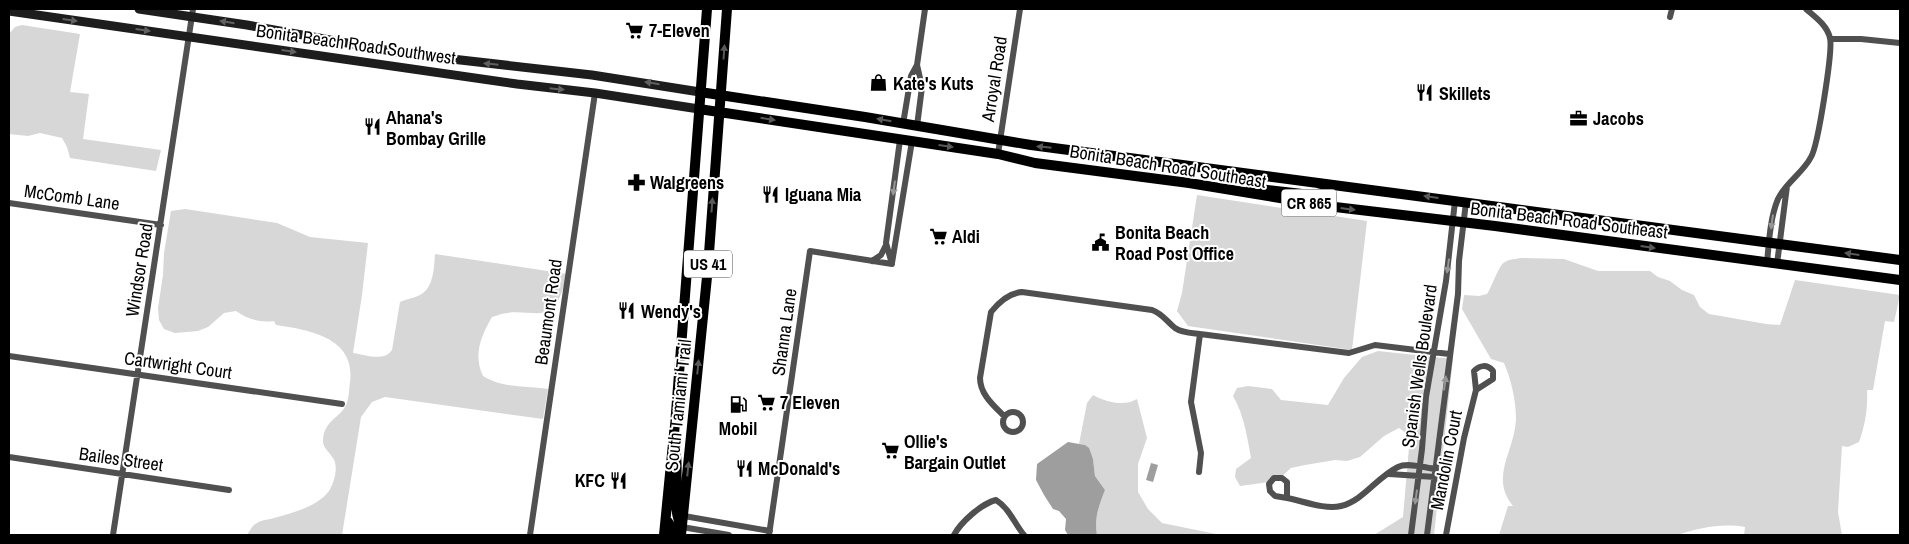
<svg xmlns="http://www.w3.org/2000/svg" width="1909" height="544" viewBox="0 0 1909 544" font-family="'Archivo Narrow',sans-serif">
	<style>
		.green { fill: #d7d7d7 }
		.water { fill: #9e9e9e }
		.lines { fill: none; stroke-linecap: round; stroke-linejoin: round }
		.minor { stroke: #505050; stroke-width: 6 }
		.secondary { stroke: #1d1d1d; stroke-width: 9 }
		.primary { stroke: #000; stroke-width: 10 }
		.oneway { fill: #616161 }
		.oneway2 { fill: #595959 }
		.oneway3 { fill: #969696 }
		.labels { text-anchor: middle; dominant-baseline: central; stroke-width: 4; stroke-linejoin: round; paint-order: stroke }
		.shield { fill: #fff; stroke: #4c4c4c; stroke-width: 1 }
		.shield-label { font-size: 16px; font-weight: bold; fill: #000 }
		.poi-label { font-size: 18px; font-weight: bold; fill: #000; stroke: #fff; text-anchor: start }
		.street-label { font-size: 18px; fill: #000; stroke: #fff }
	</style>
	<rect width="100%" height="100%" fill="#fff"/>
	<!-- green -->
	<path class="green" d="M22 25 80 34 70 92 89 94 83 139 161 150 156 171 70 158 67 147 62 138 40 133 28 136 9 134V34L15 27Z
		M1197 195 1367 221 1352 350 1188 326 1177 311 1182 293Z
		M185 209 277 223 310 237 368 243 362 295 353 353C366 355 384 362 392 350L400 302C407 299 414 298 420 295 434 288 434 267 435 254L567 274C553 337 531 301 492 317 481 336 473 355 483 376 504 389 525 385 548 389L543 419 385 397 372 402 361 417 342 535H247C249 532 251 528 253 526 259 520 267 520 274 518 292 513 317 507 329 491 334 483 339 467 333 458 329 452 322 447 323 439 325 420 340 418 346 405 349 399 349 389 350 382 356 338 310 330 276 325L274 321C260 323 247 319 236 311L224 313 208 327 198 331 175 333 164 329 159 320 158 308 163 275 164 253 171 211Z
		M1521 258 1564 259 1598 271H1650L1658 277 1670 281 1682 290 1694 295 1700 307 1709 314 1766 324 1780 325 1795 280 1900 295 1894 322 1885 321 1873 390H1867C1868 408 1865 426 1859 442L1848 447 1842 446 1838 512 1842 535H1744L1745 527C1721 523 1700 528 1677 535H1499L1508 506H1513C1489 477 1515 451 1516 419 1516 400 1511 379 1504 363L1491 359 1462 309 1464 295 1479 296 1487 294C1492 287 1499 264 1505 262 1509 259 1516 259 1521 258Z
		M1378 351 1453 359 1434 535H1374L1403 517 1410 436 1399 428 1384 436 1360 457 1347 461 1335 460 1305 465 1291 468 1280 478 1269 482 1240 486 1235 477 1236 469 1251 458C1247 436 1244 415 1233 396L1237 388 1248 386 1272 389 1281 400 1328 405 1344 378 1362 357Z
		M1093 395C1106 402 1124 407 1137 399L1147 438 1138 464V492L1148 509 1162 523 1221 535H1097C1094 517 1099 506 1105 490L1095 476 1093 459 1085 445 1079 444 1087 403Z"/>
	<!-- water -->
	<path class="water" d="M1068 442 1085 445 1089 448 1093 459 1095 476 1105 490C1099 506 1094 517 1097 535H1068L1065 530 1066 519 1059 511 1053 509 1044 495 1036 480 1037 464Z
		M1151 463 1158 465 1153 482 1146 480Z"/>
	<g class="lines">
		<!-- minor -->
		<path class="minor" d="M1670 17 1672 9
			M1831 39H1861L1900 43
			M903 124 911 76 917 65 925 9
			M917 126 922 87 917 65
			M998 154 1020 9
			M9 203 161 225
			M872 261 881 255 886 245
			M892 263 912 141
			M1767 263C1769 242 1770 218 1778 199 1786 182 1803 173 1811 157 1818 146 1833 50 1830 38 1827 25 1815 17 1806 9
			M892 264 886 243 900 140
			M1777 264 1787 186
			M9 356 342 404
			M1003 422a10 10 0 1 1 20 0a10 10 0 1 1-20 0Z
			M1004 416C993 405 980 394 980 378L991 312C999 302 1009 293 1022 292L1152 310C1163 314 1166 321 1175 328 1182 333 1192 333 1200 334L1349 353 1375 345 1449 354
			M9 457 229 490
			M1199 472 1201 453 1191 402 1200 334
			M1389 474 1435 477
			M1274 478H1282L1287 482V498L1275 496 1270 491 1269 484Z
			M1287 498C1303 501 1325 510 1341 506 1363 501 1377 477 1398 467 1408 462 1425 468 1436 469
			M684 516 770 531
			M682 527 729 535
			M113 535 193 9
			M530 535 595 93
			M769 535 810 251 892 264
			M954 535C961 522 981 504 996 500 1010 509 1014 523 1024 535
			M1411 535 1422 449 1426 397 1446 281 1455 201
			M1427 535 1458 294 1459 261 1466 202
			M1446 535 1464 438 1476 390 1474 371C1480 365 1487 364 1493 371V379L1476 390"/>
		<!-- secondary -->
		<path class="secondary" d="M139 9 247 25 408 54 592 75 700 92
			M9 11 517 84 595 93 699 109"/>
		<!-- primary -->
		<path class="primary" d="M700 92 865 117 1031 145 1900 260
			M699 109 998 154 1035 163 1189 183 1335 207 1495 226 1900 280
			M1251 188 1311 195 1323 193 1328 185
			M676 456C679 477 671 511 682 527
			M666 519 672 528 673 535
			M664 535 676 413 707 9
			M681 535 708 267 727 9"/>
	</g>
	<!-- one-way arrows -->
	<defs><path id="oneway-solid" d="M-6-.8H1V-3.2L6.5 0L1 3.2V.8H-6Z" transform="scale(1.25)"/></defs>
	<g class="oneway">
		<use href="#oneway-solid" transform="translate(70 20) rotate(8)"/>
		<use href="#oneway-solid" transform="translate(227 22) rotate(-171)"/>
		<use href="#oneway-solid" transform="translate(143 30) rotate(8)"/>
		<use href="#oneway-solid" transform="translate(289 51) rotate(8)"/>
		<use href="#oneway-solid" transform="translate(491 64) rotate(-174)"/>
		<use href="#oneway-solid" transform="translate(652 83) rotate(-171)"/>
		<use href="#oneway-solid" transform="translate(557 89) rotate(6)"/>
	</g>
	<g class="oneway2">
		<use href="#oneway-solid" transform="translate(724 52) rotate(-86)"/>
		<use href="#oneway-solid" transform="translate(768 119) rotate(9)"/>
		<use href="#oneway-solid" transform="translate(884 120) rotate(-170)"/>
		<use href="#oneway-solid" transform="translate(946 146) rotate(8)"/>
		<use href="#oneway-solid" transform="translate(1044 147) rotate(-174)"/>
		<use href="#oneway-solid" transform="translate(1431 197) rotate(-172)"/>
		<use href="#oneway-solid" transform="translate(712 205) rotate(-86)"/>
		<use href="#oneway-solid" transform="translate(1348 209) rotate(7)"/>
		<use href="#oneway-solid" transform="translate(1648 247) rotate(8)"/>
		<use href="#oneway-solid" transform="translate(1852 254) rotate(-172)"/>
		<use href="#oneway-solid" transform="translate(698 367) rotate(-84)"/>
		<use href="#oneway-solid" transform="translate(688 469) rotate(-84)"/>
	</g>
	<g class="oneway3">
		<use href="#oneway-solid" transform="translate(894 188) rotate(98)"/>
		<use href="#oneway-solid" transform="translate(1772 222) rotate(98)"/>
		<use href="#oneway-solid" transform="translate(1448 266) rotate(98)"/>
		<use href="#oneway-solid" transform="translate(1445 383) rotate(-82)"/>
		<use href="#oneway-solid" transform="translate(1416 497) rotate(98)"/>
	</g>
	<!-- icons -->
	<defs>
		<symbol id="supermarket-bare" viewBox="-9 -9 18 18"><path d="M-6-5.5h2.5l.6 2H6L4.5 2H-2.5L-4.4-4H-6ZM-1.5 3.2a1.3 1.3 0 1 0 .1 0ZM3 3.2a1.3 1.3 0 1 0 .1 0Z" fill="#000" stroke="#fff" stroke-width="2.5" paint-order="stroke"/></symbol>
		<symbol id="shop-bare" viewBox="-9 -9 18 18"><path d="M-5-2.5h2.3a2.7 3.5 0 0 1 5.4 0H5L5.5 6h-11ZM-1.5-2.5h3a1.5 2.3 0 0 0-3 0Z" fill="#000" stroke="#fff" stroke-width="2.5" paint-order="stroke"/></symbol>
		<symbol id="restaurant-bare" viewBox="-9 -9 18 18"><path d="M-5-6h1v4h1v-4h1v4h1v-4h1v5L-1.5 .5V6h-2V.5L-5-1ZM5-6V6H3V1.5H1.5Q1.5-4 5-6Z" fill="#000" stroke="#fff" stroke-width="2.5" paint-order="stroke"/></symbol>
		<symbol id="office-bare" viewBox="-9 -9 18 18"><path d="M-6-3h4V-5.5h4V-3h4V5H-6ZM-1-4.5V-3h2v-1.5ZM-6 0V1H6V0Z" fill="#000" stroke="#fff" stroke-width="2.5" paint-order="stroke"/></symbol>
		<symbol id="pharmacy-bare" viewBox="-9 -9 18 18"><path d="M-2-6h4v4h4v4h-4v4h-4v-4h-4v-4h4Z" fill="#000" stroke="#fff" stroke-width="2.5" paint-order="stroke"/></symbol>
		<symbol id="civic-bare" viewBox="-9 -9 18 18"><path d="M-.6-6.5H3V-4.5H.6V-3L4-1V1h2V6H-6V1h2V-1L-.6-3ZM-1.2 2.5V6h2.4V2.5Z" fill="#000" stroke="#fff" stroke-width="2.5" paint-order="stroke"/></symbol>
		<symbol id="fuel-bare" viewBox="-9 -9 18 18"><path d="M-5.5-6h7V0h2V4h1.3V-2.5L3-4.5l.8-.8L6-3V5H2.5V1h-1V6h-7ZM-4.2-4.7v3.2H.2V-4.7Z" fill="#000" stroke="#fff" stroke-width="2.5" paint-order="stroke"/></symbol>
	</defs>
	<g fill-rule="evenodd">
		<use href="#supermarket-bare" x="622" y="18" width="25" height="25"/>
		<use href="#shop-bare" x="866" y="70" width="25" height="25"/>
		<use href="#restaurant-bare" x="1412" y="80" width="25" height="25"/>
		<use href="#office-bare" x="1566" y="106" width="25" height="25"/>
		<use href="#restaurant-bare" x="360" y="114" width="25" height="25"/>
		<use href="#pharmacy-bare" x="624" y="170" width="25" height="25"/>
		<use href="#restaurant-bare" x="758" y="182" width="25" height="25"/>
		<use href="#supermarket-bare" x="926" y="224" width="25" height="25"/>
		<use href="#civic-bare" x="1088" y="230" width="25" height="25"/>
		<use href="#restaurant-bare" x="614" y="298" width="25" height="25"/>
		<use href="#supermarket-bare" x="754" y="390" width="25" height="25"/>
		<use href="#fuel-bare" x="726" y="392" width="25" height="25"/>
		<use href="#supermarket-bare" x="878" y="438" width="25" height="25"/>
		<use href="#restaurant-bare" x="732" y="456" width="25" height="25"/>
		<use href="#restaurant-bare" x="606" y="468" width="25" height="25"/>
	</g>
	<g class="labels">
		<!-- shield labels -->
		<g class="shield">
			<rect x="1281.5" y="189.5" width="55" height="27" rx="4"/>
			<rect x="684" y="250.5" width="48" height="27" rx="4"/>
		</g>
		<g class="shield-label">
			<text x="1309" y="203">CR 865</text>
			<text x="708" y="264">US 41</text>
		</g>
		<!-- poi labels -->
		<g class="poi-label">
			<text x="649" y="30">7-Eleven</text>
			<text x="893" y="83">Kate's Kuts</text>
			<text x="1439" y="93">Skillets</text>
			<text x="386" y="117">Ahana's<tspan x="386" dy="21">Bombay Grille</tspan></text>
			<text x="1593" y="118">Jacobs</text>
			<text x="650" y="182">Walgreens</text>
			<text x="785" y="194">Iguana Mia</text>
			<text x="1115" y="232">Bonita Beach<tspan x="1115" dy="21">Road Post Office</tspan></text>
			<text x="952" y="236">Aldi</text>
			<text x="641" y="311">Wendy's</text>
			<text x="780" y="402">7 Eleven</text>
			<text x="738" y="428" text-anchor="middle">Mobil</text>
			<text x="904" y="441">Ollie's<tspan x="904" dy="21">Bargain Outlet</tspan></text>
			<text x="758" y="468">McDonald's</text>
			<text x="605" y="480" text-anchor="end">KFC</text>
		</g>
		<!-- street labels -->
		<g class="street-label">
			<text transform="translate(356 44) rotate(8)">Bonita Beach Road Southwest</text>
			<text transform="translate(994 79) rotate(-81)">Arroyal Road</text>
			<text transform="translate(1168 166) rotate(9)">Bonita Beach Road Southeast</text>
			<text transform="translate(72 197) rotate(8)">McComb Lane</text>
			<text transform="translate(1569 220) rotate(7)">Bonita Beach Road Southeast</text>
			<text transform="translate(139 270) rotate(-81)">Windsor Road</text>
			<text transform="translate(548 312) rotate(-82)">Beaumont Road</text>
			<text transform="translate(784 332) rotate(-82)">Shanna Lane</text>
			<text transform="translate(178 365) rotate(8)">Cartwright Court</text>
			<text transform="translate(1419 366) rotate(-82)">Spanish Wells Boulevard</text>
			<text transform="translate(678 405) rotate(-84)">South Tamiami Trail</text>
			<text transform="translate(121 459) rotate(8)">Bailes Street</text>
			<text transform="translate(1446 460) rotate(-79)">Mandolin Court</text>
		</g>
	</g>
	<!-- border -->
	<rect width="1909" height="544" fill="none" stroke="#000000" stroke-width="20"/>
</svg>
